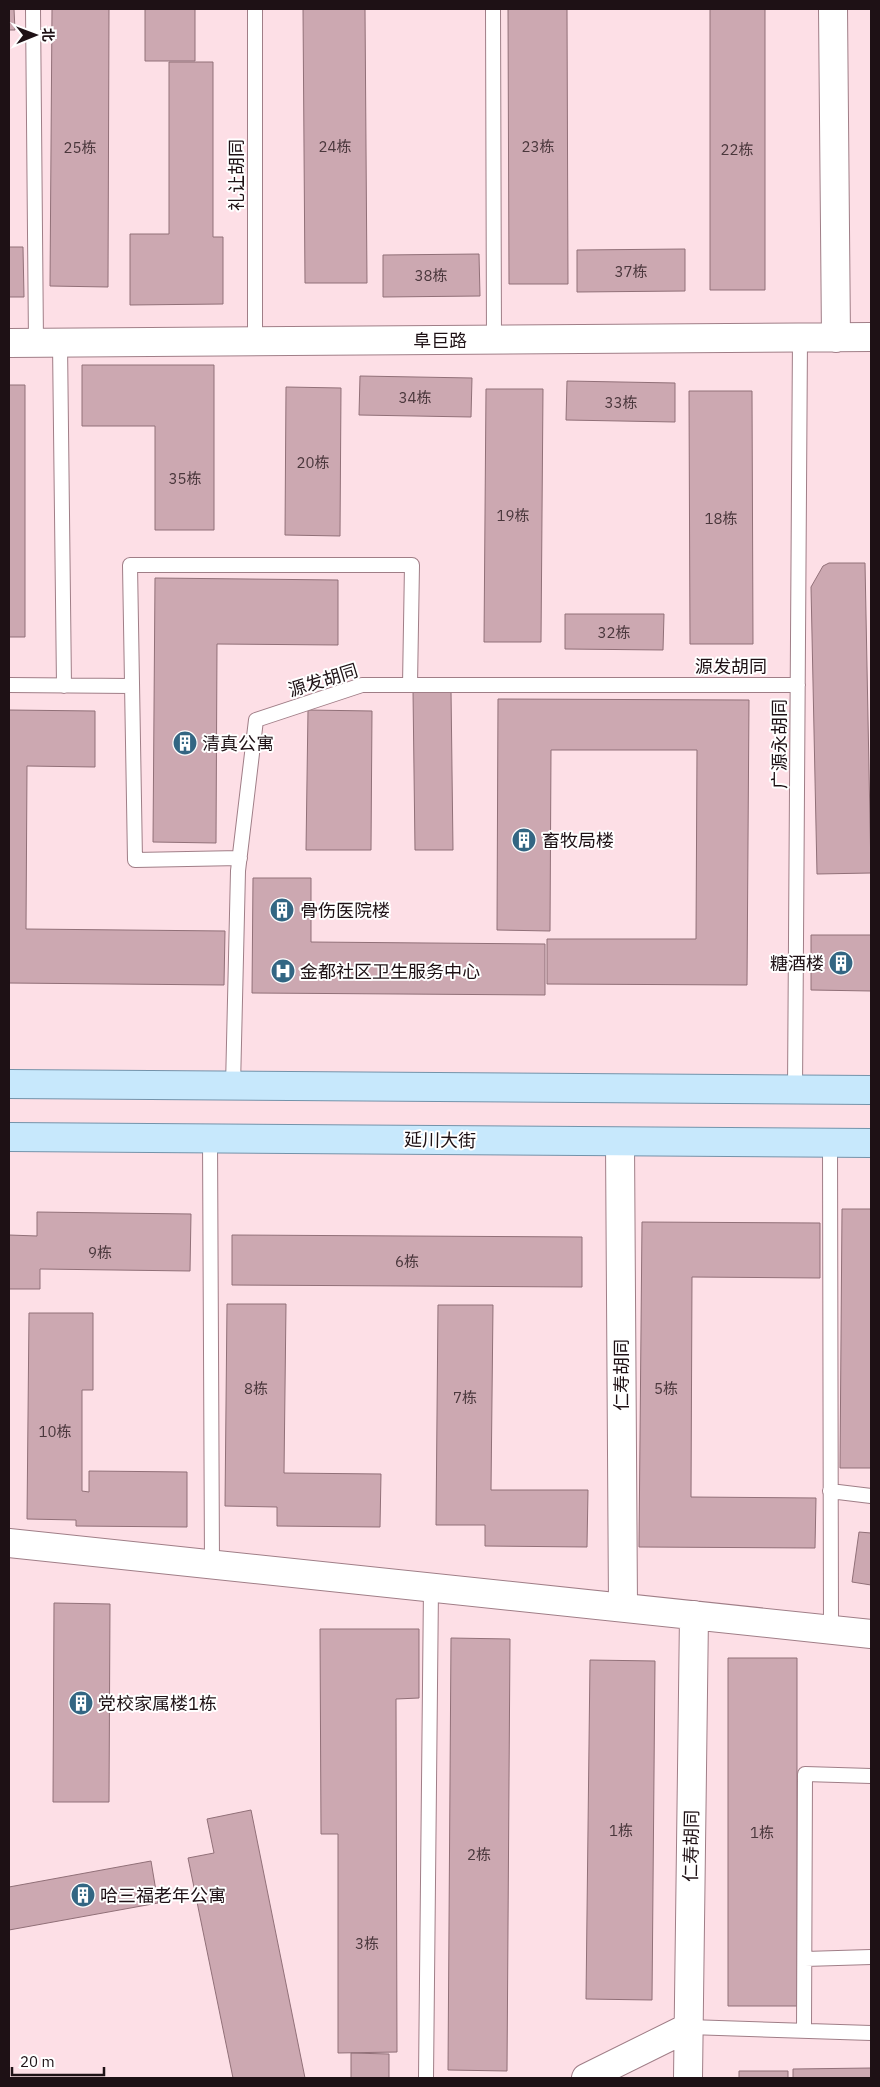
<svg xmlns="http://www.w3.org/2000/svg" width="880" height="2087" viewBox="0 0 880 2087" font-family="'IBM Plex Sans','Noto Sans SC',sans-serif">
	<style>
		.building { fill: #cca8b1; stroke: #917078 }
		.lines { fill: none; stroke-linecap: round; stroke-linejoin: round }
		.lane-casing { stroke: #a07e87; stroke-width: 16 }
		.street-casing { stroke: #a07e87; stroke-width: 30 }
		.primary-casing { stroke: #7493aa; stroke-width: 30 }
		.lane { stroke: #fff; stroke-width: 14 }
		.street { stroke: #fff; stroke-width: 28 }
		.primary { stroke: #c7e8fc; stroke-width: 28 }
		.labels { text-anchor: middle; dominant-baseline: central; stroke-width: 4; stroke-linejoin: round; paint-order: stroke }
		.number-label { font-size: 15px; fill: #4a373c }
		.street-label { font-size: 18px; fill: #1e1115; stroke: #fff }
		.poi-label { font-size: 18px; fill: #1e1115; stroke: #fff; text-anchor: start }
	</style>
	<rect width="100%" height="100%" fill="#fddfe6"/>
	<!-- building -->
	<path class="building" d="M9 9H14L15 30H9Z
		M52 9H109L108 287 50 286Z
		M145 9H195V61H145Z
		M303 9H365L367 283H305Z
		M508 9H567L568 284H509Z
		M710 9H765V290H710Z
		M169 62H213V237H223V304L130 305V234H169Z
		M9 247H23L24 297H9Z
		M685 249V291L577 292V250Z
		M479 254 480 296 383 297V255Z
		M82 365H214V530H155V426H82Z
		M360 376 472 378 471 417 359 415Z
		M567 381 675 383V422L566 420Z
		M9 385H25V637H9Z
		M286 387 341 388 340 536 285 535Z
		M486 389H543L541 642H484Z
		M689 391H752L753 644H690Z
		M829 563H865L871 873 817 874 811 587 823 566Z
		M155 578 338 580V645L217 644 216 843 153 842Z
		M565 614H664L663 650 565 649Z
		M451 690 453 850H415L413 691Z
		M498 699 749 700 747 985 547 984V939H696L697 750H551L550 931 497 930Z
		M9 710 95 711V767L27 766 26 929 225 931 224 985 9 983Z
		M308 710 372 711 371 850H306Z
		M253 878H311V942L545 944V995L252 993Z
		M811 935H871V991L811 990Z
		M842 1209H871V1468H840Z
		M37 1212 191 1214 190 1271 40 1269V1289H9V1235L37 1236Z
		M642 1222 820 1223V1278L692 1277 691 1497 816 1498 815 1548 639 1547Z
		M232 1235 582 1237V1287L232 1285Z
		M227 1304H286L284 1473 381 1474 380 1527 277 1526V1507L225 1506Z
		M438 1305H493L491 1490H588L587 1547 485 1546V1525H436Z
		M29 1313H93V1390H82V1491L89 1492V1471L187 1472V1527L76 1526V1520L27 1519Z
		M859 1532 871 1533V1585L852 1582Z
		M54 1603 110 1604 109 1802H53Z
		M320 1629H419V1698L396 1699 397 2052 338 2053V1834H321Z
		M451 1638 510 1639 507 2071 448 2070Z
		M728 1658H797V2006H728Z
		M590 1660 655 1661 652 2000 586 1999Z
		M251 1810 305 2078H233L188 1858 214 1853 207 1819Z
		M151 1861 158 1903 9 1930V1887Z
		M351 2053 389 2054V2078H351Z
		M871 2068V2078H793V2069Z
		M739 2071H788V2078H739Z"/>
	<g class="lines">
		<defs>
			<path id="lane" d="M33 9 36 343
				M493 9 494 340
				M255 341V9
				M60 343 64 686
				M9 685 132 686
				M240 858 135 860 130 565H412L410 685
				M233 1086 238 871 256 720 362 685H798
				M795 1090 800 338
				M210 1138 212 1564
				M830 1143 831 1630
				M830 1491 871 1496
				M805 1959 871 1957
				M689 2027 871 2033
				M804 2031 805 1774 871 1776
				M426 2078 431 1587"/>
			<path id="street" d="M833 9 836 338
				M9 343 871 337
				M620 1142 623 1607
				M9 1543 871 1634
				M586 2078 689 2027
				M688 2078 694 1615"/>
			<path id="primary" d="M9 1084 871 1090
				M9 1137 871 1143"/>
		</defs>
		<!-- lane casing -->
		<use href="#lane" class="lane-casing"/>
		<!-- street casing -->
		<use href="#street" class="street-casing"/>
		<!-- primary casing -->
		<use href="#primary" class="primary-casing"/>
		<!-- lane -->
		<use href="#lane" class="lane"/>
		<!-- street -->
		<use href="#street" class="street"/>
		<!-- primary -->
		<use href="#primary" class="primary"/>
	</g>
	<!-- icons -->
	<defs>
		<symbol id="building-disc" viewBox="-11 -11 22 22"><circle r="9.5" fill="#336683" stroke="#fff"/><path d="M-4-6H4V6H1V3H-1V6H-4ZM-2.5-4.3h1.7v1.8h-1.7ZM.8-4.3h1.7v1.8H.8ZM-2.5-1h1.7V.8h-1.7ZM.8-1h1.7V.8H.8Z" fill="#fff"/></symbol>
		<symbol id="hospital-disc" viewBox="-11 -11 22 22"><circle r="9.5" fill="#336683" stroke="#fff"/><path d="M-5-5h3v3.5h4V-5h3V5h-3V1.5h-4V5h-3Z" fill="#fff"/></symbol>
	</defs>
	<g fill-rule="evenodd">
		<use href="#building-disc" x="171" y="729" width="28" height="28"/>
		<use href="#building-disc" x="510" y="826" width="28" height="28"/>
		<use href="#building-disc" x="268" y="896" width="28" height="28"/>
		<use href="#building-disc" x="827" y="949" width="28" height="28"/>
		<use href="#hospital-disc" x="269" y="957" width="28" height="28"/>
		<use href="#building-disc" x="67" y="1689" width="28" height="28"/>
		<use href="#building-disc" x="69" y="1881" width="28" height="28"/>
	</g>
	<g class="labels">
		<!-- number labels -->
		<g class="number-label">
			<text x="335" y="146">24栋</text>
			<text x="538" y="146">23栋</text>
			<text x="80" y="147">25栋</text>
			<text x="737" y="149">22栋</text>
			<text x="631" y="271">37栋</text>
			<text x="431" y="275">38栋</text>
			<text x="415" y="397">34栋</text>
			<text x="621" y="402">33栋</text>
			<text x="313" y="462">20栋</text>
			<text x="185" y="478">35栋</text>
			<text x="513" y="515">19栋</text>
			<text x="721" y="518">18栋</text>
			<text x="614" y="632">32栋</text>
			<text x="100" y="1252">9栋</text>
			<text x="407" y="1261">6栋</text>
			<text x="256" y="1388">8栋</text>
			<text x="666" y="1388">5栋</text>
			<text x="465" y="1397">7栋</text>
			<text x="55" y="1431">10栋</text>
			<text x="621" y="1830">1栋</text>
			<text x="762" y="1832">1栋</text>
			<text x="479" y="1854">2栋</text>
			<text x="367" y="1943">3栋</text>
		</g>
		<!-- street labels -->
		<g class="street-label">
			<text transform="translate(236 175) rotate(-90)">礼让胡同</text>
			<text x="440" y="340">阜巨路</text>
			<text x="731" y="666">源发胡同</text>
			<text transform="translate(323 680) rotate(-17)">源发胡同</text>
			<text transform="translate(779 744) rotate(-90)">广源永胡同</text>
			<text transform="translate(440 1140) rotate(1)">延川大街</text>
			<text transform="translate(621 1375) rotate(-90)">仁寿胡同</text>
			<text transform="translate(691 1846) rotate(-89)">仁寿胡同</text>
		</g>
		<!-- poi labels -->
		<g class="poi-label">
			<text x="202" y="743">清真公寓</text>
			<text x="542" y="840">畜牧局楼</text>
			<text x="300" y="910">骨伤医院楼</text>
			<text x="824" y="963" text-anchor="end">糖酒楼</text>
			<text x="300" y="971">金都社区卫生服务中心</text>
			<text x="98" y="1703">党校家属楼1栋</text>
			<text x="100" y="1895">哈三福老年公寓</text>
		</g>
	</g>
	<!-- border -->
	<rect width="880" height="2087" fill="none" stroke="#1e1115" stroke-width="20"/>
	<!-- north arrow -->
	<g transform="translate(35 35) rotate(89)" stroke="#ffffff" stroke-width="4" paint-order="stroke">
	<path d="M0-4L9 19L0 12L-9 19Z" fill="#1e1115"/>
	<text y="-8" font-size="14" font-weight="bold" text-anchor="middle" fill="#1e1115">北</text>
	</g>
	<!-- scale -->
	<path d="M12 2067v8h92v-8" fill="none" stroke="#1e1115" stroke-width="2.5"/>
	<text x="20" y="2067" font-size="15" fill="#1e1115" stroke="#ffffff" stroke-width="4" paint-order="stroke">20 m</text>
</svg>
